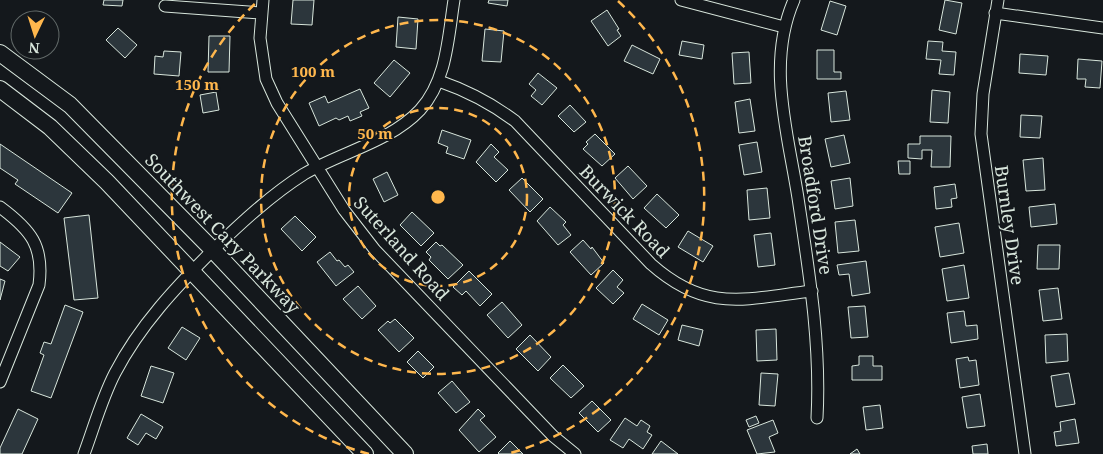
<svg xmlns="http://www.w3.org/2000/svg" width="1103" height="454" viewBox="0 0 1103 454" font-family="'Noto Serif',serif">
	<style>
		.building { fill: #2c363c; stroke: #d8e6dc }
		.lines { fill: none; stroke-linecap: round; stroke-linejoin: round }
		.street-casing { stroke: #d8e6dc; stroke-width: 13 }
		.primary-casing { stroke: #d8e6dc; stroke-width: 18 }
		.street { stroke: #14181c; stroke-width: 11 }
		.primary { stroke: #14181c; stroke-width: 16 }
		.ring { fill: none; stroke: #ffb74d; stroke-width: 2.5; stroke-dasharray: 9 6 }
		.labels { text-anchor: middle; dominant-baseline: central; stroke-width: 4; stroke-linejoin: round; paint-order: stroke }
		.street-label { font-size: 18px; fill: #d8e6dc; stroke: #14181c }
		.centre { fill: #ffb74d; stroke: #14181c; stroke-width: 2.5 }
		.ring-label { font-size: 15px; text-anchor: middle; font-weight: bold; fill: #ffb74d; stroke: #14181c; stroke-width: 4; stroke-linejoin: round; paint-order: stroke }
	</style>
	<rect width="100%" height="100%" fill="#14181c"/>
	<!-- building -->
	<path class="building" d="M104 0H123L122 6 103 5Z
		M293 0H314L312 25 291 24Z
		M489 0H508L507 6 488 3Z
		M945 0 962 3 956 34 939 30Z
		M830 1 846 6 837 35 821 30Z
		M607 10 619 29 617 30 621 36 608 46 591 21Z
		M398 17 418 19 416 49 396 47Z
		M118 28 137 45 125 58 106 40Z
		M485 29 504 31 501 62 482 61Z
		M209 36H230L229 72H208Z
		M682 41 704 45 702 59 679 55Z
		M928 41 943 42 942 51 956 52 954 75 939 74 941 60 926 59Z
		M632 45 660 59 653 74 624 61Z
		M817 50H834V72H841V79H817Z
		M164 51 181 52 179 76 154 74 155 56 163 57Z
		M749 52 751 83 734 84 732 53Z
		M1020 54 1048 56 1046 75 1019 73Z
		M1078 59 1102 61 1100 88 1085 87 1086 79H1077Z
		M394 60 410 73 390 97 374 83Z
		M538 73 557 88 542 105 531 96 536 90 529 84Z
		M360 89 369 108 360 112 362 116 350 121 348 116 339 120 336 118 319 126 309 103 325 96 328 103Z
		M932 90 950 92 948 123 930 122Z
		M846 91 850 120 831 122 828 93Z
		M216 92 219 110 203 113 200 95Z
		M750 99 755 131 739 133 735 102Z
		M570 105 586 122 574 132 558 116Z
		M1021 115 1042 116 1040 138 1020 137Z
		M442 130 471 140 464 159 446 153 448 147 438 143Z
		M595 134 615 154 602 166 583 149 588 144 586 142Z
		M844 135 850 163 831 167 825 139Z
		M920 136H951L950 167H931L932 150H922V159L908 158V144H920Z
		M757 142 762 172 744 175 739 145Z
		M0 144 72 193 58 213 15 184 18 180 0 168Z
		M491 144 499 152 494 157 508 170 496 182 476 162Z
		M1043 158 1045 190 1026 191 1023 160Z
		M898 161H910V174H899Z
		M628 166 647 186 633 199 615 178Z
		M387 172 398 195 384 202 373 179Z
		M522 178 543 199 530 212 509 190Z
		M850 178 853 206 835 209 831 181Z
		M955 184 957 198 951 199 952 207 936 209 934 187Z
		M767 188 770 218 749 220 747 190Z
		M657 194 679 215 666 228 644 208Z
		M1055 204 1057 224 1031 227 1029 207Z
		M550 207 566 222 563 225 571 235 558 245 537 221Z
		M412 212 434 233 421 246 400 225Z
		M89 215 98 298 74 300 64 218Z
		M295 216 316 237 302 251 281 229Z
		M855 220 859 251 838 253 835 222Z
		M959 223 964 253 940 257 935 227Z
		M688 231 713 246 703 262 678 247Z
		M771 233 775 265 758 267 754 235Z
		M583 240 591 249 592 247 604 263 591 275 570 252Z
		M0 242 20 257 8 271 0 266Z
		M436 242 440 246 442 245 463 265 448 279 429 260 431 257 426 252Z
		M1038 245H1060L1059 269H1037Z
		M330 252 337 261 339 260 345 267 348 265 354 272 336 286 317 262Z
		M866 261 870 293 852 296 849 274 839 275 837 265Z
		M964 265 969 298 947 301 942 269Z
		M613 270 623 280 617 287 624 293 613 304 596 288Z
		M469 271 492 294 480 306 466 291 462 295 453 287Z
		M0 279 5 281 0 300Z
		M358 286 376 306 362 319 343 299Z
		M1058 288 1062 319 1043 321 1039 290Z
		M502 302 522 325 508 338 487 315Z
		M642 304 668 320 659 335 633 319Z
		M65 305 83 312 51 398 31 391 44 355 40 353 44 342 51 344Z
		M865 306 868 337 851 338 848 307Z
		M964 311 966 326 977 325 978 339 951 343 947 313Z
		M395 319 414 338 399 352 378 330 388 321 390 323Z
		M682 325 703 330 699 346 678 340Z
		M182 327 200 338 186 360 168 348Z
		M776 329 777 360 757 361 756 330Z
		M1067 334 1068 361 1046 363 1045 335Z
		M530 335 551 357 538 371 516 349Z
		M418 351 434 367 423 378 407 362Z
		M859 356H873V366H882V380H852V366L859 365Z
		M968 357 969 361 976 360 979 385 960 388 956 359Z
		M563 365 584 386 571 398 550 378Z
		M151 366 174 373 163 403 141 396Z
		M761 373 778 374 775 406 759 405Z
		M1069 373 1075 404 1056 407 1051 376Z
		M452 381 470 402 456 413 438 393Z
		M980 394 985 426 967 428 962 397Z
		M592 401 611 420 598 432 579 413Z
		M880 405 883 428 866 430 863 407Z
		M18 409 38 419 22 454H0V448Z
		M478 409 485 416 480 420 496 437 479 452 459 430Z
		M141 414 163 427 156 439 146 433 138 445 127 438Z
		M756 416 759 423 749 427 746 420Z
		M625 418 637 426 641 420 650 426 647 432 652 435 643 449 629 439 623 448 610 440Z
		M1075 419 1079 443 1056 446 1054 432 1061 431 1060 422Z
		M773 420 778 433 769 437 775 452 757 454 747 430Z
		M510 441 523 454H499L498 453Z
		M661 441 678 454H652Z
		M987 444 988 454H973L972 446Z
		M857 449 860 454H850Z"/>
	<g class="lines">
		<defs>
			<path id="street" d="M263 0 260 38 266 79 277 103 344 210 375 250 553 436 575 454
				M681 0 784 27
				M794 0C766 64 788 133 798 198 809 272 821 344 817 418
				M998 0 983 94 981 134 1025 454
				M165 6 261 13
				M995 13 1103 28
				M439 81C468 91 491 103 515 121L651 264C706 313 744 299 812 291
				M0 207C31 230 44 246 39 285L0 382
				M84 454C94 427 102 398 115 373 140 325 176 287 214 249 242 222 271 195 304 174 341 152 390 142 420 110 447 80 448 38 454 0"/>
			<path id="primary" d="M0 53 70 105 213 250 405 454
				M0 89 50 127 107 182 365 454"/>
		</defs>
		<!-- street casing -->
		<use href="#street" class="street-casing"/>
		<!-- primary casing -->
		<use href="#primary" class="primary-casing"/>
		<!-- street -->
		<use href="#street" class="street"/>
		<!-- primary -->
		<use href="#primary" class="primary"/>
	</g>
	<!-- distance rings -->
	<g class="ring">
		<circle cx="438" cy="197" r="89"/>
		<circle cx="438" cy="197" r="177"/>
		<path d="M369 454A266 266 0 0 1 258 1M618 1A266 266 0 0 1 507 454"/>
	</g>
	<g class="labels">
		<!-- street labels -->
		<g class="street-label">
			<text transform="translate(816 205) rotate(81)">Broadford Drive</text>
			<text transform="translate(625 211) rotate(46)">Burwick Road</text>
			<text transform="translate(1010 225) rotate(82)">Burnley Drive</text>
			<text transform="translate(223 233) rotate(46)">Southwest Cary Parkway</text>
			<text transform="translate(402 248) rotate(48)">Suterland Road</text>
		</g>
	</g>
	<circle cx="438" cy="197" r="8" class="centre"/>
	<g class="ring-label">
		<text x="313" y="77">100 m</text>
		<text x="197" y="90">150 m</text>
		<text x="375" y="139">50 m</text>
	</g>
	<!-- north arrow -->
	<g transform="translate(35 35) rotate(184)"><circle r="24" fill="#14181c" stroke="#626a69"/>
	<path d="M0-4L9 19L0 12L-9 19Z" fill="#ffb74d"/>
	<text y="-8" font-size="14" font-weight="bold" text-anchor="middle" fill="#d8e6dc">N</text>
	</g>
</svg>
